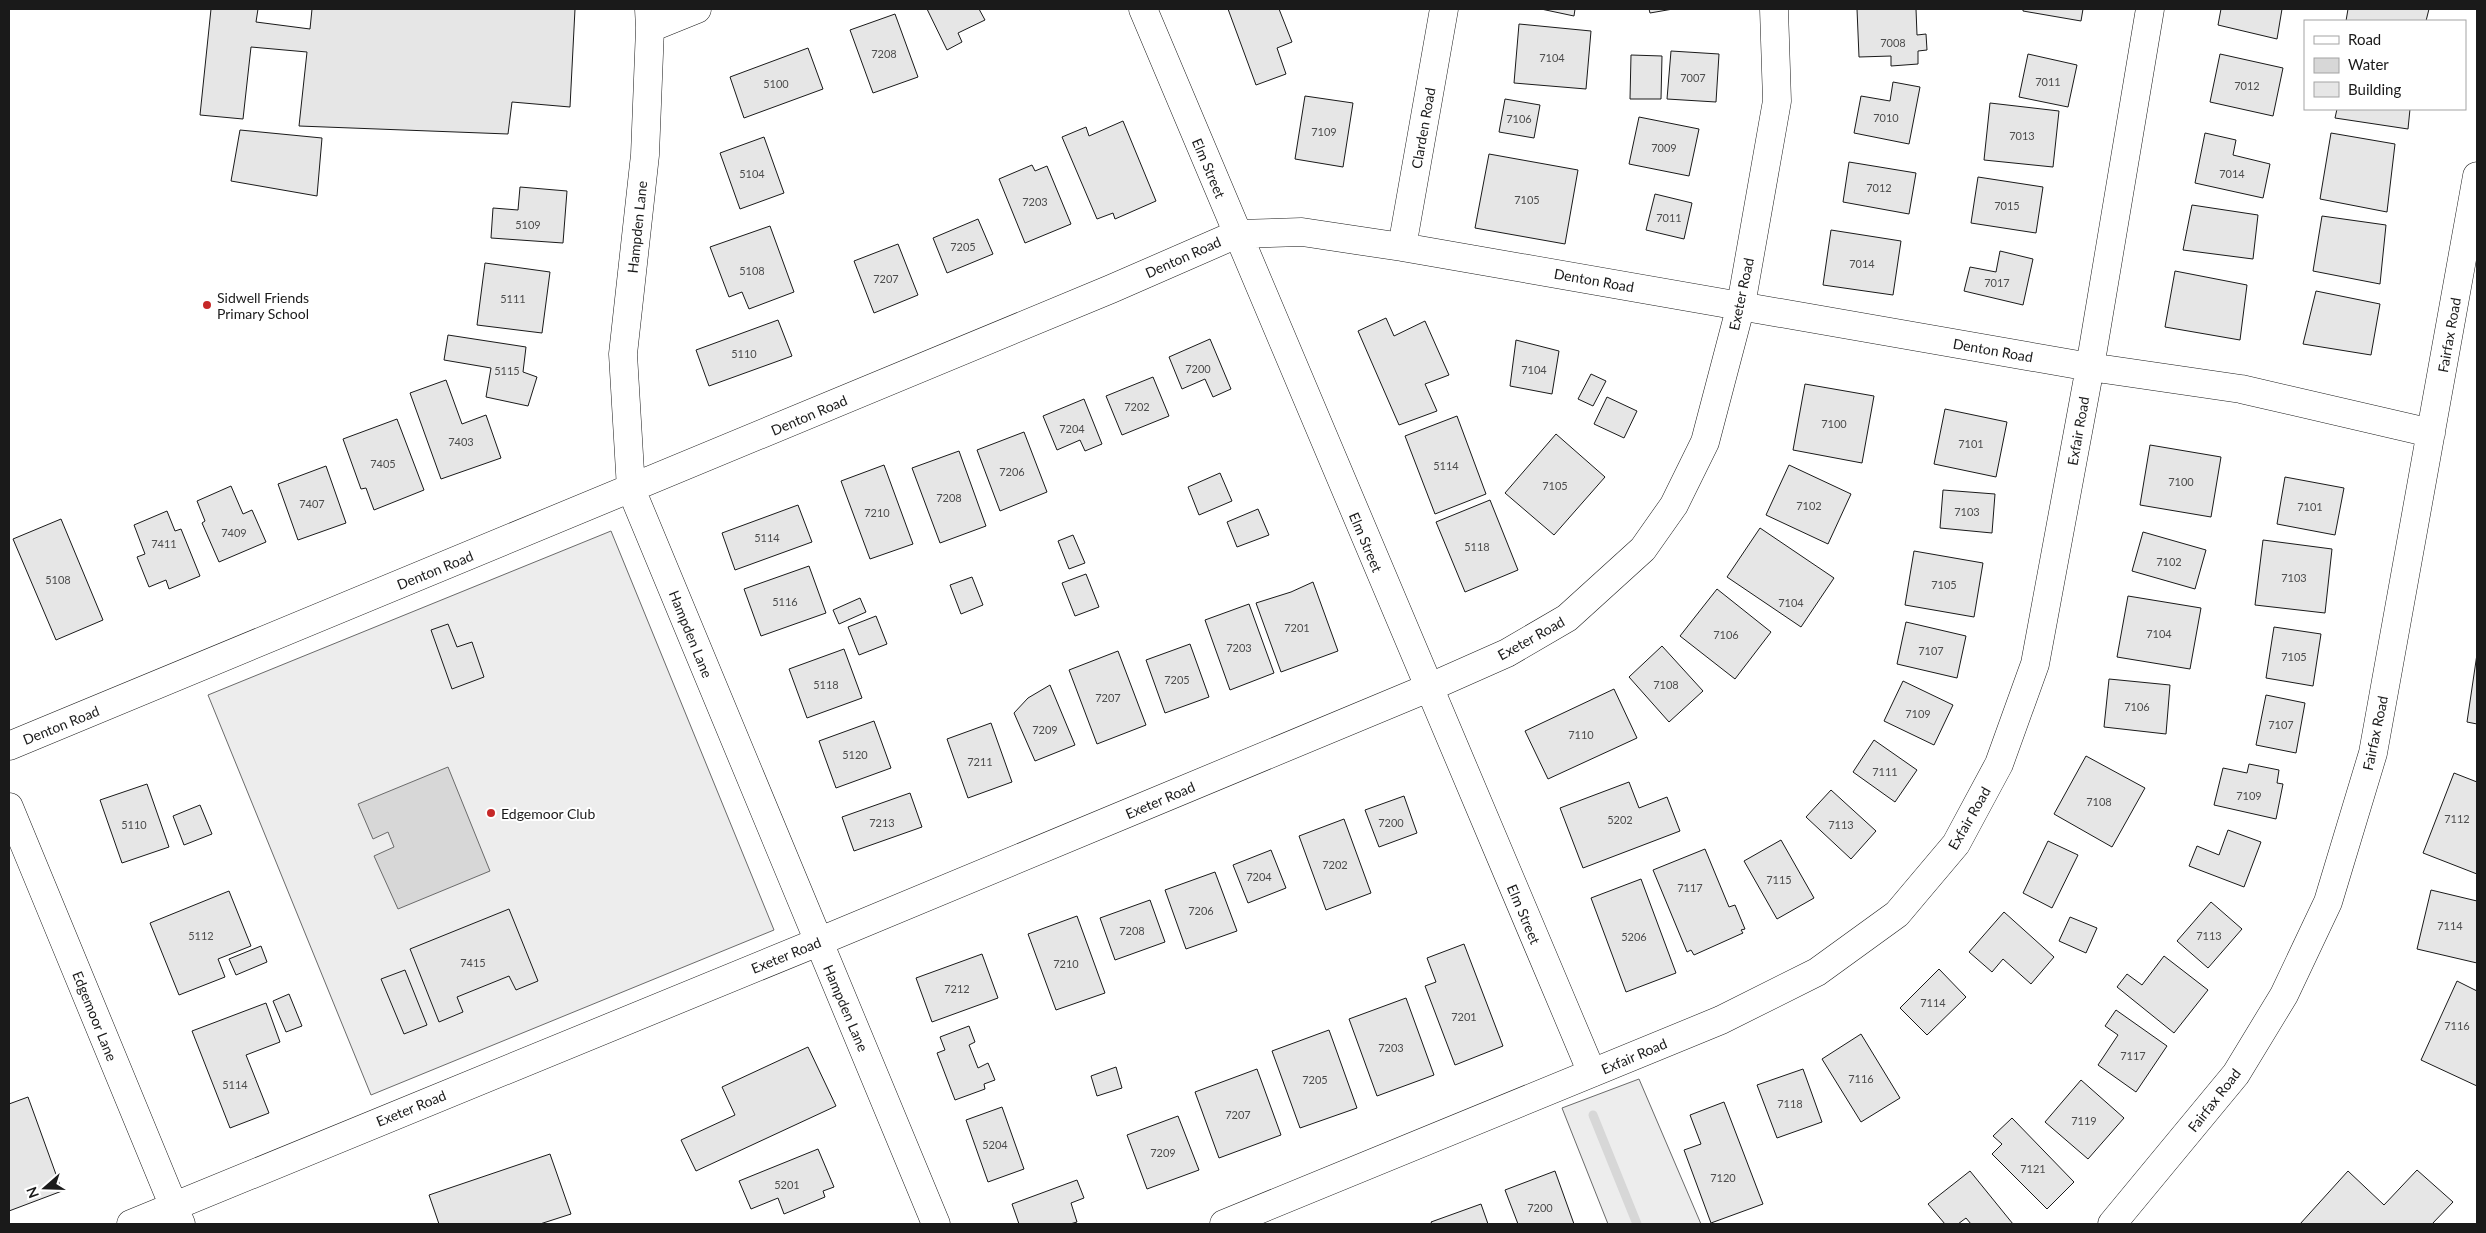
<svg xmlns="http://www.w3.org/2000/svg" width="2486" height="1233" viewBox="0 0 2486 1233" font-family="Lato,sans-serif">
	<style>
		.built { fill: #ededed; stroke: #6a6a6a }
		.water { fill: #d7d7d7; stroke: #6a6a6a }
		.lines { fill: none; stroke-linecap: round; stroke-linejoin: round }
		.stream { stroke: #d7d7d7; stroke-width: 9 }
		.building { fill: #e6e6e6; stroke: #1a1a1a }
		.minor-casing { stroke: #1a1a1a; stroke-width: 29 }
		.minor { stroke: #fff; stroke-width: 28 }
		.poi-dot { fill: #c62828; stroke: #fff; stroke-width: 2 }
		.labels { text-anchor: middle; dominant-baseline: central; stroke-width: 4; stroke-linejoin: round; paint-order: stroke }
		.number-label { font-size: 11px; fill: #4d4d4d }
		.street-label { font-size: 14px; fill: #1a1a1a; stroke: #fff }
		.poi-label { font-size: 14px; fill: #1a1a1a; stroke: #fff; text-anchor: start }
	</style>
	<rect width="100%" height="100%" fill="#fff"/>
	<!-- built -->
	<path class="built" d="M611 531 774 930 371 1095 208 695Z
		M1639 1079 1701 1224H1608L1562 1108Z"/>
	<!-- water -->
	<path class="water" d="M448 767 490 871 398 909 374 856 394 847 388 832 373 839 358 804Z"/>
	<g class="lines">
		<!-- stream -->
		<path class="stream" d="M1593 1115 1637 1224"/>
	</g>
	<!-- building -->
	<path class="building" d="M211 9H258L256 22 310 29 312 9H575L570 107 512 102 508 134 299 126 307 52 251 47 243 119 200 115Z
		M927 9H979L985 20 958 33 962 42 947 50Z
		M1228 9H1279L1292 42 1277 48 1286 74 1256 85Z
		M1541 9H1575L1574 16Z
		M1649 9H1673L1650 13Z
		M1857 9H1916L1917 35 1926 34 1927 50 1918 51V64L1891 66V56L1859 57Z
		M2023 9H2083L2081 21 2023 11Z
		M2221 9H2282L2277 39 2218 25Z
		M2348 9H2429L2426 21H2346Z
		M895 14 918 77 873 93 850 30Z
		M1519 24 1591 31 1586 89 1514 83Z
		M808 48 823 89 744 118 730 77Z
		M1671 51 1719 54 1716 102 1667 99Z
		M2028 54 2077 65 2068 107 2019 97Z
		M2220 54 2283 68 2273 116 2210 102Z
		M1631 55 1662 56 1661 99H1630Z
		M1893 82 1920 87 1909 144 1854 133 1861 96 1890 101Z
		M1305 96 1353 103 1343 167 1295 159Z
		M1505 99 1540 105 1534 138 1499 132Z
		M1990 103 2059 111 2053 167 1984 160Z
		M2337 109H2410L2408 129 2335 118Z
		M1639 117 1699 129 1689 176 1629 164Z
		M1123 121 1156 201 1115 219 1113 213 1097 219 1062 137 1086 127 1089 136Z
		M240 130 322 138 317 196 231 181Z
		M2205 133 2236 140 2233 155 2270 164 2263 198 2195 183Z
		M2331 133 2395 144 2387 212 2320 199Z
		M764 137 784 193 740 209 720 153Z
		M1489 154 1578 170 1565 244 1475 228Z
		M1849 162 1916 173 1909 214 1843 202Z
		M1032 165 1035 171 1047 166 1071 224 1025 243 999 179Z
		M1978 177 2043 187 2036 233 1971 223Z
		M520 187 567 191 563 243 491 238 493 208 518 210Z
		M1655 194 1692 203 1684 239 1646 230Z
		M2192 205 2258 215 2253 259 2183 250Z
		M2322 216 2386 225 2380 284 2313 271Z
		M978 219 993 254 947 273 933 238Z
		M770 226 794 292 749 309 742 292 729 297 710 247Z
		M1831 230 1901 241 1893 295 1823 285Z
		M898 244 918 295 874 313 854 261Z
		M2000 251 2033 259 2023 305 1964 291 1970 267 1996 272Z
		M485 263 550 272 542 333 477 325Z
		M2175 271 2247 285 2240 340 2165 327Z
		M2316 291 2380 304 2371 355 2303 344Z
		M1386 318 1394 336 1425 321 1449 375 1425 384 1437 411 1399 425 1358 331Z
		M778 320 792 356 709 386 696 350Z
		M448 335 526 347 523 372 537 377 528 406 486 397 491 368 444 360Z
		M1210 339 1231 389 1213 397 1205 379 1182 389 1169 357Z
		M1516 340 1559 351 1552 394 1510 386Z
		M1591 374 1606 381 1593 406 1578 399Z
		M1153 377 1169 416 1122 435 1106 396Z
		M446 380 462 424 486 415 501 458 441 479 410 393Z
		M1805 384 1874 396 1862 463 1793 450Z
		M1607 397 1637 411 1624 438 1594 424Z
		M1084 399 1102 444 1085 451 1080 440 1057 450 1043 416Z
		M1945 409 2007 422 1996 477 1934 464Z
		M1457 416 1486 494 1435 514 1405 436Z
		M397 419 424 490 374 510 366 488 361 489 343 439Z
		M1024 432 1047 492 1000 511 977 450Z
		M1556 434 1605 477 1554 535 1505 493Z
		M2150 445 2221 457 2211 517 2140 505Z
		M959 451 986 526 940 543 912 468Z
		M884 465 913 544 870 559 841 481Z
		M1789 465 1851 494 1828 544 1766 515Z
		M326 466 346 523 298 540 278 484Z
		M1220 473 1232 501 1199 515 1188 487Z
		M2285 477 2344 488 2335 535 2277 524Z
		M231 486 243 514 252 510 266 542 219 562 202 523 205 521 197 501Z
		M1943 490 1995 494 1992 533 1940 528Z
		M1490 500 1518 570 1465 592 1436 522Z
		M798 505 812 542 735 570 722 533Z
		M1258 509 1269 535 1237 547 1227 522Z
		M167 511 175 531 181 529 200 576 169 589 166 580 149 587 137 557 145 554 134 525Z
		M61 519 103 620 56 640 13 539Z
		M1760 528 1834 578 1801 627 1727 577Z
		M2143 532 2206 550 2195 589 2132 571Z
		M1073 535 1085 563 1069 569 1058 541Z
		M2263 540 2332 549 2325 613 2255 605Z
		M1914 551 1983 563 1974 617 1905 605Z
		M809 566 826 613 761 636 744 589Z
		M1086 574 1099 607 1075 616 1062 583Z
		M972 577 983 605 961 614 950 585Z
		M1313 582 1338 651 1281 672 1256 603 1291 592Z
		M1717 589 1771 632 1735 679 1680 636Z
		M2128 596 2201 608 2190 669 2117 657Z
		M860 598 866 612 839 624 833 610Z
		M1249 604 1274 673 1230 690 1205 620Z
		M876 616 887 644 859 655 848 627Z
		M1906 622 1966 636 1957 678 1897 664Z
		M448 624 457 647 472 642 484 677 452 689 431 630Z
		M2274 627 2321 634 2313 686 2266 678Z
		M1190 644 1209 697 1165 713 1146 660Z
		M1662 646 1703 691 1669 722 1629 677Z
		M844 649 862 698 807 718 789 669Z
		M1118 651 1146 725 1097 744 1069 670Z
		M2477 654V724L2467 722Z
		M2109 679 2170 685 2166 734 2104 727Z
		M1903 681 1953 705 1934 745 1884 721Z
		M1050 685 1075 745 1035 761 1014 713 1028 698Z
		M1614 689 1637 738 1548 779 1525 731Z
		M2266 695 2305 703 2296 753 2256 745Z
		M874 721 891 768 836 788 819 741Z
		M991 723 1012 782 968 798 947 739Z
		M1874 740 1917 770 1895 802 1853 772Z
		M2086 756 2145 788 2112 847 2054 814Z
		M2249 764 2279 770 2277 783 2283 784 2276 819 2214 805 2223 768 2247 773Z
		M2454 773 2477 782V874L2423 853Z
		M1629 782 1639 808 1667 797 1680 831 1583 868 1560 808Z
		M147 784 169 847 122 863 100 800Z
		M1831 790 1876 831 1851 859 1806 817Z
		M910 793 922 827 854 851 842 817Z
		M1404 796 1417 833 1379 847 1365 810Z
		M200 805 212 834 184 845 173 816Z
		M1344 819 1371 893 1326 910 1299 836Z
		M2228 830 2261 842 2244 887 2189 866 2197 846 2219 855Z
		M1781 840 1814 898 1777 919 1744 861Z
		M2048 841 2078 855 2052 908 2023 893Z
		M1705 849 1729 907 1735 905 1745 929 1741 930 1743 933 1694 955 1691 950 1687 952 1653 870Z
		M1271 850 1286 888 1248 903 1233 865Z
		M1215 872 1237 931 1186 949 1165 890Z
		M1641 879 1676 973 1626 992 1591 898Z
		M2431 890 2477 901V963L2417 949Z
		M229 891 251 946 218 959 225 977 179 995 150 923Z
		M1150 900 1165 942 1115 960 1100 918Z
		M2211 902 2242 929 2208 968 2177 941Z
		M509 909 538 981 516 990 509 976 457 997 463 1012 439 1022 410 949Z
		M2004 912 2054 957 2031 984 2003 959 1992 972 1969 952Z
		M1077 916 1105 993 1056 1010 1028 934Z
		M2070 917 2097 928 2086 953 2059 941Z
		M1464 944 1503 1046 1455 1065 1425 986 1436 982 1427 958Z
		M261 946 267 962 236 975 229 959Z
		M982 954 998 998 932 1022 916 978Z
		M2164 956 2208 990 2174 1033 2117 987 2127 974 2142 985Z
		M1939 969 1966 997 1927 1035 1900 1008Z
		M405 970 427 1025 404 1034 381 979Z
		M2457 981 2477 991V1086L2421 1060Z
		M289 994 302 1026 286 1032 273 1001Z
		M1406 998 1434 1075 1377 1096 1349 1019Z
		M266 1003 280 1042 246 1055 269 1113 230 1128 192 1031Z
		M2116 1010 2167 1046 2136 1092 2098 1065 2118 1035 2105 1026Z
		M969 1026 975 1042 969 1045 978 1068 988 1063 995 1080 984 1084 985 1089 955 1100 937 1053 945 1050 940 1037Z
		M1329 1030 1357 1108 1300 1128 1272 1051Z
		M1861 1034 1900 1098 1861 1122 1822 1059Z
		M808 1047 836 1106 696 1171 681 1140 735 1115 722 1087Z
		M1116 1067 1122 1088 1097 1096 1091 1076Z
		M1257 1069 1281 1135 1219 1158 1195 1092Z
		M1803 1069 1822 1122 1777 1138 1757 1085Z
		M2081 1080 2124 1118 2088 1159 2045 1122Z
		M28 1097 62 1191 9 1211V1104Z
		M1724 1102 1763 1204 1711 1223 1684 1150 1701 1144 1690 1115Z
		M1002 1107 1024 1169 988 1182 966 1120Z
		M1178 1116 1199 1170 1147 1189 1127 1135Z
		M2012 1118 2074 1182 2047 1209 1992 1154 2002 1144 1993 1136Z
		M818 1149 834 1187 823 1191 825 1197 784 1214 778 1198 751 1209 739 1181Z
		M550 1154 571 1214 540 1224H439L429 1195Z
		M2417 1170 2453 1202 2432 1224H2300L2348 1171 2384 1205Z
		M1555 1171 1574 1224H1518L1505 1190Z
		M1970 1171 2013 1224H1971L1966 1218 1958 1224H1945L1928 1204Z
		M1077 1180 1084 1198 1071 1203 1077 1222 1070 1224H1019L1012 1204Z
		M1481 1204 1488 1224H1432L1431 1222Z"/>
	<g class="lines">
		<defs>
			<path id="minor" d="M649 9 650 28 645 155 623 354 631 489 936 1224
				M1143 9 1592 1073
				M650 28 697 9
				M1402 247 1444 9
				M9 746 1111 289 1237 234 1302 232 1402 247 2090 367 2241 389 2431 433
				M9 807 181 1224
				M131 1224 818 942 1428 688 1507 653 1567 618 1643 549 1674 505 1705 442 1741 305 1777 101 1774 9
				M1224 1224 1721 1020 1817 972 1897 914 1956 844 1999 764 2035 664 2090 367 2150 9
				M2112 1224 2236 1074 2284 995 2328 902 2373 753 2477 176"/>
		</defs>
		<!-- minor casing -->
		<use href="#minor" class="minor-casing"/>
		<!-- minor -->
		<use href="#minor" class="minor"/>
	</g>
	<!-- markers -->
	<g class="poi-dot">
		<circle cx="207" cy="305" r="5"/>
		<circle cx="491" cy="813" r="5"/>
	</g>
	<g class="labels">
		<!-- number labels -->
		<g class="number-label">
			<text x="1893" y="42">7008</text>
			<text x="884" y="53">7208</text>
			<text x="1552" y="57">7104</text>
			<text x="1693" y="77">7007</text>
			<text x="2048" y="81">7011</text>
			<text x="776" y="83">5100</text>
			<text x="2247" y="85">7012</text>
			<text x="1886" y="117">7010</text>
			<text x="1519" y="118">7106</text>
			<text x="1324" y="131">7109</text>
			<text x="2022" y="135">7013</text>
			<text x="1664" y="147">7009</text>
			<text x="752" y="173">5104</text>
			<text x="2232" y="173">7014</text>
			<text x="1879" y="187">7012</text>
			<text x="1527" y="199">7105</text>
			<text x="1035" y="201">7203</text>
			<text x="2007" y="205">7015</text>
			<text x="1669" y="217">7011</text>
			<text x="528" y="224">5109</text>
			<text x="963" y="246">7205</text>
			<text x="1862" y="263">7014</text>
			<text x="752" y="270">5108</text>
			<text x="886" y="278">7207</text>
			<text x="1997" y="282">7017</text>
			<text x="513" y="298">5111</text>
			<text x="744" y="353">5110</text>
			<text x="1198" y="368">7200</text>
			<text x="1534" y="369">7104</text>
			<text x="507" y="370">5115</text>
			<text x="1137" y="406">7202</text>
			<text x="1834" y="423">7100</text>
			<text x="1072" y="428">7204</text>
			<text x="461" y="441">7403</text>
			<text x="1971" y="443">7101</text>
			<text x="383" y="463">7405</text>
			<text x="1446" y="465">5114</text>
			<text x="1012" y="471">7206</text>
			<text x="2181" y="481">7100</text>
			<text x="1555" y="485">7105</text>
			<text x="949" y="497">7208</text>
			<text x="312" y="503">7407</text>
			<text x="1809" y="505">7102</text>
			<text x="2310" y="506">7101</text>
			<text x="1967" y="511">7103</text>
			<text x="877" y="512">7210</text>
			<text x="234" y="532">7409</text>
			<text x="767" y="537">5114</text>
			<text x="164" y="543">7411</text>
			<text x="1477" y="546">5118</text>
			<text x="2169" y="561">7102</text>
			<text x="2294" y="577">7103</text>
			<text x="58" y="579">5108</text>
			<text x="1944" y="584">7105</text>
			<text x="785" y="601">5116</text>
			<text x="1791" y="602">7104</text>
			<text x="1297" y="627">7201</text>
			<text x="2159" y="633">7104</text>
			<text x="1726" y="634">7106</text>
			<text x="1239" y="647">7203</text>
			<text x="1931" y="650">7107</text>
			<text x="2294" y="656">7105</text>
			<text x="1177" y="679">7205</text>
			<text x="826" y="684">5118</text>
			<text x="1666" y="684">7108</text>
			<text x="1108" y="697">7207</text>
			<text x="2137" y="706">7106</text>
			<text x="1918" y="713">7109</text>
			<text x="2281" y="724">7107</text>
			<text x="1045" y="729">7209</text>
			<text x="1581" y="734">7110</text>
			<text x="855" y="754">5120</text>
			<text x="980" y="761">7211</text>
			<text x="1885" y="771">7111</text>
			<text x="2249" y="795">7109</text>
			<text x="2099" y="801">7108</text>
			<text x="2457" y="818">7112</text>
			<text x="1620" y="819">5202</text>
			<text x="882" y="822">7213</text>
			<text x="1391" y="822">7200</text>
			<text x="134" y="824">5110</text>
			<text x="1841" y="824">7113</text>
			<text x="1335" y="864">7202</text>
			<text x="1259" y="876">7204</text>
			<text x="1779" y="879">7115</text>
			<text x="1690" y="887">7117</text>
			<text x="1201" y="910">7206</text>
			<text x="2450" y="925">7114</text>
			<text x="1132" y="930">7208</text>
			<text x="201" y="935">5112</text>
			<text x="2209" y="935">7113</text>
			<text x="1634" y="936">5206</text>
			<text x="473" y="962">7415</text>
			<text x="1066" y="963">7210</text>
			<text x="957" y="988">7212</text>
			<text x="1933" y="1002">7114</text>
			<text x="1464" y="1016">7201</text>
			<text x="2457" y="1025">7116</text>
			<text x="1391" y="1047">7203</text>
			<text x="2133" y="1055">7117</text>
			<text x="1861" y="1078">7116</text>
			<text x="1315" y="1079">7205</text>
			<text x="235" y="1084">5114</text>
			<text x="1790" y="1103">7118</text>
			<text x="1238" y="1114">7207</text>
			<text x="2084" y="1120">7119</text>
			<text x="995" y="1144">5204</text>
			<text x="1163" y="1152">7209</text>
			<text x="2033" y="1168">7121</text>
			<text x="1723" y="1177">7120</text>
			<text x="787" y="1184">5201</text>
			<text x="1540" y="1207">7200</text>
		</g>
		<!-- street labels -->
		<g class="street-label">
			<text transform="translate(1423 128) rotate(-80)">Clarden Road</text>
			<text transform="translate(1209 168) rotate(67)">Elm Street</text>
			<text transform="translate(637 227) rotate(-84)">Hampden Lane</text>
			<text transform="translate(1183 257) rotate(-24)">Denton Road</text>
			<text transform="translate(1594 280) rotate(10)">Denton Road</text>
			<text transform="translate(1741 294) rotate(-78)">Exeter Road</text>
			<text transform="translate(2449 335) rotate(-80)">Fairfax Road</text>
			<text transform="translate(1993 350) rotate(10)">Denton Road</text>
			<text transform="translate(809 415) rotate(-23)">Denton Road</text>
			<text transform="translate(2078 431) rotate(-80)">Exfair Road</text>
			<text transform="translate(1366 542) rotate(67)">Elm Street</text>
			<text transform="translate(435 570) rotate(-22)">Denton Road</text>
			<text transform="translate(691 634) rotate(68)">Hampden Lane</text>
			<text transform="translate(1531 638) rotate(-29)">Exeter Road</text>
			<text transform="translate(61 725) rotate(-22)">Denton Road</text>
			<text transform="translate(2375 733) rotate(-78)">Fairfax Road</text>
			<text transform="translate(1160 800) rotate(-23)">Exeter Road</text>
			<text transform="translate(1969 818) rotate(-60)">Exfair Road</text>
			<text transform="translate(1524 914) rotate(67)">Elm Street</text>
			<text transform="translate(786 955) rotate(-22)">Exeter Road</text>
			<text transform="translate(846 1008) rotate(67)">Hampden Lane</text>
			<text transform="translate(95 1016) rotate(68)">Edgemoor Lane</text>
			<text transform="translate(1634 1056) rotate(-23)">Exfair Road</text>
			<text transform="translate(2214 1100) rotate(-52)">Fairfax Road</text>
			<text transform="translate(411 1108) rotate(-22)">Exeter Road</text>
		</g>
		<!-- poi labels -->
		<g class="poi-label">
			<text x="217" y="297">Sidwell Friends<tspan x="217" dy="16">Primary School</tspan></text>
			<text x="501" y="813">Edgemoor Club</text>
		</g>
	</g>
	<!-- border -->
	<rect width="2486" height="1233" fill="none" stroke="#1a1a1a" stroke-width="20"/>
	<!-- legend -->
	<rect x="2304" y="20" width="162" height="90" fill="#ffffff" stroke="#a3a3a3"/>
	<rect x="2314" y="36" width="25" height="8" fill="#ffffff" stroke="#a3a3a3"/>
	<text x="2348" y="45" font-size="15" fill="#1a1a1a">Road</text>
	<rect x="2314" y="58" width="25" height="15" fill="#d7d7d7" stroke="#a3a3a3"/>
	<text x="2348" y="70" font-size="15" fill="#1a1a1a">Water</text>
	<rect x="2314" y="82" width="25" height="15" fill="#e6e6e6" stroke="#a3a3a3"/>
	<text x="2348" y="95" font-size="15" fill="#1a1a1a">Building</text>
	<!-- north arrow -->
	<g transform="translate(45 1188) rotate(250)" stroke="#ffffff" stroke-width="4" paint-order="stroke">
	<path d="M0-4L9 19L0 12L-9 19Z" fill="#1a1a1a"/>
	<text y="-8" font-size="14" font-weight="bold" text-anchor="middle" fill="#1a1a1a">N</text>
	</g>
</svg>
